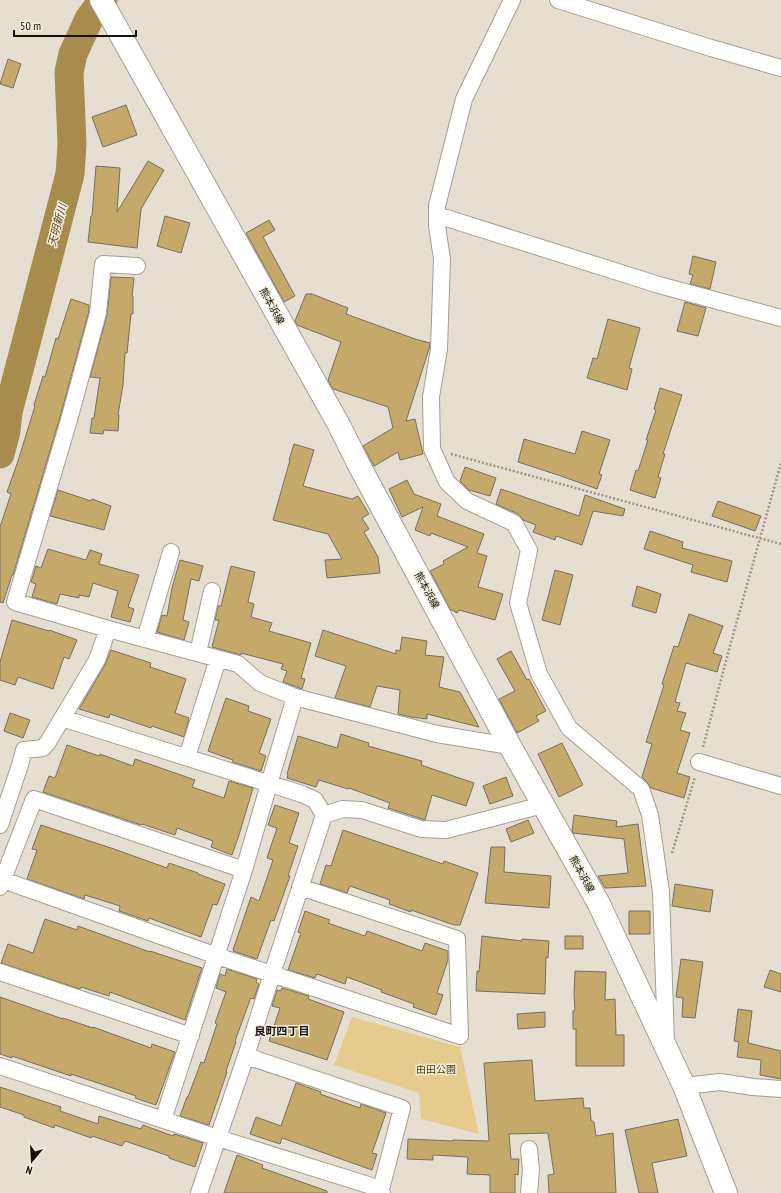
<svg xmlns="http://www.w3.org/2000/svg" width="781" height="1193" viewBox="0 0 781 1193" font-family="'PT Sans Narrow','Noto Sans JP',sans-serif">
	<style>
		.green { fill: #e6cb8f }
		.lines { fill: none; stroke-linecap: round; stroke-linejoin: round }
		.river { stroke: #a88c4e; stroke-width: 29 }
		.building { fill: #c5a96b; stroke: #756f62 }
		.street-casing { stroke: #a59e91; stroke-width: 18 }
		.secondary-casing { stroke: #a59e91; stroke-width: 24 }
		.path { stroke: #9b968b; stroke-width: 2.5; stroke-dasharray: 2 2; stroke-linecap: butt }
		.street { stroke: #fff; stroke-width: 16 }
		.secondary { stroke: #fff; stroke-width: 22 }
		.labels { text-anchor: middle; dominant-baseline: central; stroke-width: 3; stroke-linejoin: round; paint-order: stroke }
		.street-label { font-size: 10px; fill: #12100b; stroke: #f3edde }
		.park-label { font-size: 10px; fill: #4d3a05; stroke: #f3edde }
		.water-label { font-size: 11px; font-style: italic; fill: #5d4919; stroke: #f3edde }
		.neighbourhood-label { font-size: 11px; font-weight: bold; fill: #12100b; stroke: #f3edde }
	</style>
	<rect width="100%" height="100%" fill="#e6dfd1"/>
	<!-- green -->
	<path class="green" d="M352 1017 460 1047 479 1134 421 1119 419 1093 334 1065Z"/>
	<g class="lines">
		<!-- river -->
		<path class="river" d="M0 454 6 431 8 412 70 174 72 144 69 72 73 54 89 19 103 0"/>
	</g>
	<!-- building -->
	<path class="building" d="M8 59 21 64 13 88 0 84Z
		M126 105 137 135 103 147 92 117Z
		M148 161 164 170 141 209 137 248 88 242 91 216H92L96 166 120 168 117 212Z
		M165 216 190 223 181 253 157 246Z
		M269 220 275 230 263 237 295 296 284 302 246 233Z
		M693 256 716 262 710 289 690 284 693 275 689 274Z
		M111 277 134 278 132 296H133V314H131L127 353H125L123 385 118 415H119L118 431 104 430 103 434 90 433 92 418H94L100 378 90 377 107 315Z
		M306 294H312L348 308 346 314 415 339 430 343 429 349 406 421 415 419 423 454 400 460 398 452 374 466 363 446 393 428 388 407 333 389 328 380 341 342 297 325 295 321Z
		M71 299 89 305V311L60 417 13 575H12L3 603 0 602V527L11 494 7 492 18 461 35 406 34 405 43 376 45 377 56 338 58 339Z
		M685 302 706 308 698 336 677 331Z
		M608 319 640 328 629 368 632 369 627 390 587 378 593 358 597 359Z
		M660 388 682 395 663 454H665L658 477 661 478 655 498 630 490 636 470 638 471 648 440H646L656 410 654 409Z
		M582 431 610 440 599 474 602 475 597 489 561 476 518 462 524 439 575 454Z
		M294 444 314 450 303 486 352 499 358 496 369 514 362 518 369 529 364 532 378 557 380 573 327 578 325 560 342 559 328 534 273 520 290 460H289Z
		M465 467 496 478 490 496 469 490 460 481Z
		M407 480 414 494 441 504 437 516 484 534 477 553 487 556 478 587 503 594 495 620 459 610 457 613 450 609 430 571 444 564 443 561 468 547 431 533 430 536 415 530 423 507 402 517 389 489Z
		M501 489 579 516 585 495 625 509 623 516 593 511 582 545 556 536 555 540 533 532 536 525 523 520 518 514 496 504Z
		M58 490 91 501 92 499 111 506 104 530 50 516Z
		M718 501 761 516 755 531 712 516Z
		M650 531 683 542 682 548 732 561 727 582 691 572 693 565 644 549Z
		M48 549 86 560 90 550 102 554 99 564 139 575 128 607 134 609 130 622 111 617 118 591 93 583 89 597 79 595V598L60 594 57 604 32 597 36 584 31 582 36 566 41 568Z
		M180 560 203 566 199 581 191 579 183 620 189 622 184 640 157 632 162 615 167 616 172 588Z
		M231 566 255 572 248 602 254 604 251 617 272 623 269 631 311 643 301 678 305 679 302 689 283 682 287 671 281 669 283 664 241 653V655L212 647 219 620H215L218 606H221Z
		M555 570 573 575 560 625 542 620Z
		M637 586 661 594 656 613 632 606Z
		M689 614 723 626 713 653 722 656 717 672 686 663 675 702 680 703 677 711 686 713 680 730 690 733 677 773 690 777 684 798 651 788 647 782 642 777 652 744 646 742 664 685 662 684 674 646 678 647Z
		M12 620 49 631V630L77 640 69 659 64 657 53 689 18 677 15 685 0 680V662Z
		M323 630 396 654V650L400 651 402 637 427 641 425 655 444 657 439 687 460 692 479 727 427 714V719L411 717 398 714 400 690 377 686 370 707 335 698 346 666 315 656Z
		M111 650 151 663 150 667 186 679 175 713 189 718 184 737 152 726 151 728 110 714 109 718 79 709 105 665Z
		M511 651 527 680 529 679 546 711 536 716 539 721 517 733 499 699 515 691 497 659Z
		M226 698 249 706 248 711 271 719 259 753 266 756 261 771 232 762 233 760 208 751Z
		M10 713 30 720 23 738 4 731Z
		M341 734 369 743 368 746 422 761 421 765 474 783 466 806 432 795 425 820 388 808 390 803 349 788 348 789 319 780 316 787 287 778 288 775 287 774 298 736 337 748Z
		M562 743 583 785 559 797 538 754Z
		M67 745 99 756 100 754 133 766 135 759 195 780 192 787 224 798 229 781 253 788 239 835 232 855 211 847 213 841 177 828 175 835 142 824 141 825 43 792 49 776 55 778Z
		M506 777 513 796 490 804 483 786Z
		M275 805 299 813 289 843 298 846 288 876H290L274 921 271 920 257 959 233 951 234 950H233L251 897 259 901 273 860 267 858 277 828 268 825Z
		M574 815 617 821 616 827 638 824 646 886 605 888 598 876 628 873 624 839 573 833 572 831Z
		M528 820 534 833 511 842 506 829Z
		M41 825 114 849 167 868 169 863 198 873V874L225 884 217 905 213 904 201 937 149 918 148 921 119 911 120 906 85 895 84 899 27 879 37 850 32 849Z
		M343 830 443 864 444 861 478 873 460 925H454L411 910V912L389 904 390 900 350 886 347 893 320 884 326 865 331 866Z
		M491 847H505L504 872 551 876 549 908 485 903Z
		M675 884 713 890 710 912 672 906Z
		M305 911 330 920 328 923 365 936 367 931 422 951 425 943 448 951V960L437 993 443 995 436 1015 413 1007 414 1004 381 992 382 990 347 977 345 984 317 974 315 978 288 970 301 933 298 932Z
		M629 911H650V934H629Z
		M45 919 77 930 78 926 150 952V951L202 968 185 1020 110 992 109 996 81 987 80 989 1 963 8 944 33 953Z
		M482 936 522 941V939L549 941 548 958 546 957 545 994 476 991 477 971 479 972Z
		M565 936H583V949H565Z
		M681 959 703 962 695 1018 682 1017 683 998 676 997Z
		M227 969 257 979 256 982 259 984 254 999 251 998 250 1000 235 1041 236 1042 226 1071 227 1072 209 1125 180 1116 187 1097H188L201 1062 204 1063 217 1024 215 1023 226 992 216 988 220 974 225 976Z
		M770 970 781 974V992L764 987Z
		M575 971 606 972 605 1000 615 999 616 1035H624V1066H576V1029H573V1011L575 1010 574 995Z
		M282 988 309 996 308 999 344 1012 327 1060 269 1041 280 1008 272 1006 277 990 281 991Z
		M0 997 63 1019V1018L93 1028V1027L151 1048 152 1044 175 1052 156 1105 135 1098 136 1096 101 1084 71 1074V1076L12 1056V1058L0 1054Z
		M738 1009 752 1011 748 1043 781 1051V1079L760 1075 761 1060 737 1057 739 1042 734 1041Z
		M545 1012V1027L518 1029 517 1014Z
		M532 1060 535 1101 583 1098 584 1108H590L591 1120 594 1122 596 1136 613 1133 616 1193H549L548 1175 554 1174 548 1133 509 1134 511 1159H519L518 1175 515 1174V1193H490V1175L467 1174 468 1157 433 1155V1160L407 1159 408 1139 453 1141V1140L489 1141 484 1063Z
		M296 1083 321 1092 320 1094 360 1108 361 1104 386 1113 372 1153 377 1154 372 1170 282 1138 280 1144 250 1134 256 1117 281 1126Z
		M0 1087 61 1107 60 1111 98 1124 99 1116 141 1129 143 1125 173 1136 174 1134 203 1143 195 1167 169 1158V1156L125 1141 122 1146 92 1136 91 1138 55 1125 54 1128 24 1117V1115L0 1107Z
		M678 1119 687 1156 652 1163 658 1193H639L625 1130Z
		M237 1155 263 1165 262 1168 327 1191V1193H224Z"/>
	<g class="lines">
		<defs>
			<path id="street" d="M512 0 464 99 437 206V226L442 259 439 349 431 397 432 449 447 482 467 501 514 523 529 550 518 603 539 674 569 728 641 789 650 815 661 892 666 1042
				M558 0 711 48 781 68
				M437 215 659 285 781 318
				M108 629 15 602 69 420 98 313 103 264 137 266
				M145 639 171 552
				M198 653 212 591
				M62 718 302 794 315 800 324 815
				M187 757 218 659
				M699 762 781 786
				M0 825 20 765 24 750 43 748 48 742 97 660 108 629 238 664 260 683 295 697 437 734 510 746
				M3 880 217 956 460 1036 457 939 300 887
				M0 887 34 799 244 870
				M0 972 191 1036
				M246 1056 402 1108 381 1189
				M0 1066 218 1138 381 1189 382 1193
				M684 1086 720 1082 753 1087 781 1089
				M163 1120 244 870 269 784 295 697
				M529 1149 531 1170 529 1193
				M199 1193 246 1056 272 974 324 815 343 809 362 810 421 829 446 830 543 805"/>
			<path id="secondary" d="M101 0 339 425 360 467 510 746 599 904 684 1086 726 1193"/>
		</defs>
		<!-- street casing -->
		<use href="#street" class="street-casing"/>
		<!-- secondary casing -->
		<use href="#secondary" class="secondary-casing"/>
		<!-- path -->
		<path class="path" d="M451 454 781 544
			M703 747 730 646 781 463
			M672 853 695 777"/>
		<!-- street -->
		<use href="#street" class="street"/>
		<!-- secondary -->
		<use href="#secondary" class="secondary"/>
	</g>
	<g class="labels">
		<!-- street labels -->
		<g class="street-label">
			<text transform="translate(272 306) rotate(61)">熊本浜線</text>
			<text transform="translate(427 590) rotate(61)">熊本浜線</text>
			<text transform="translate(582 874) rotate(61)">熊本浜線</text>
		</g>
		<!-- park labels -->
		<g class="park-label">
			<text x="436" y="1069">由田公園</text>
		</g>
		<!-- water labels -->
		<g class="water-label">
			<text transform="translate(57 225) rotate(-75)">天明新川</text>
		</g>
		<!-- neighbourhood labels -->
		<g class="neighbourhood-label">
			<text x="282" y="1031">良町四丁目</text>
		</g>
	</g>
	<!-- north arrow -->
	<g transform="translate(32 1161) rotate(198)" stroke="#f3edde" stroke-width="3" paint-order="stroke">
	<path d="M0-3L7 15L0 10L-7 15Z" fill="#12100b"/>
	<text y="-6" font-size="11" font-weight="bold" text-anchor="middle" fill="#12100b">N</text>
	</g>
	<!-- scale -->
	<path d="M14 30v6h122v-6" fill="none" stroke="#12100b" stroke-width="2"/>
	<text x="20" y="30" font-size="12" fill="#12100b" stroke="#f3edde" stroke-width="3" paint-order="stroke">50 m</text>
</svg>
